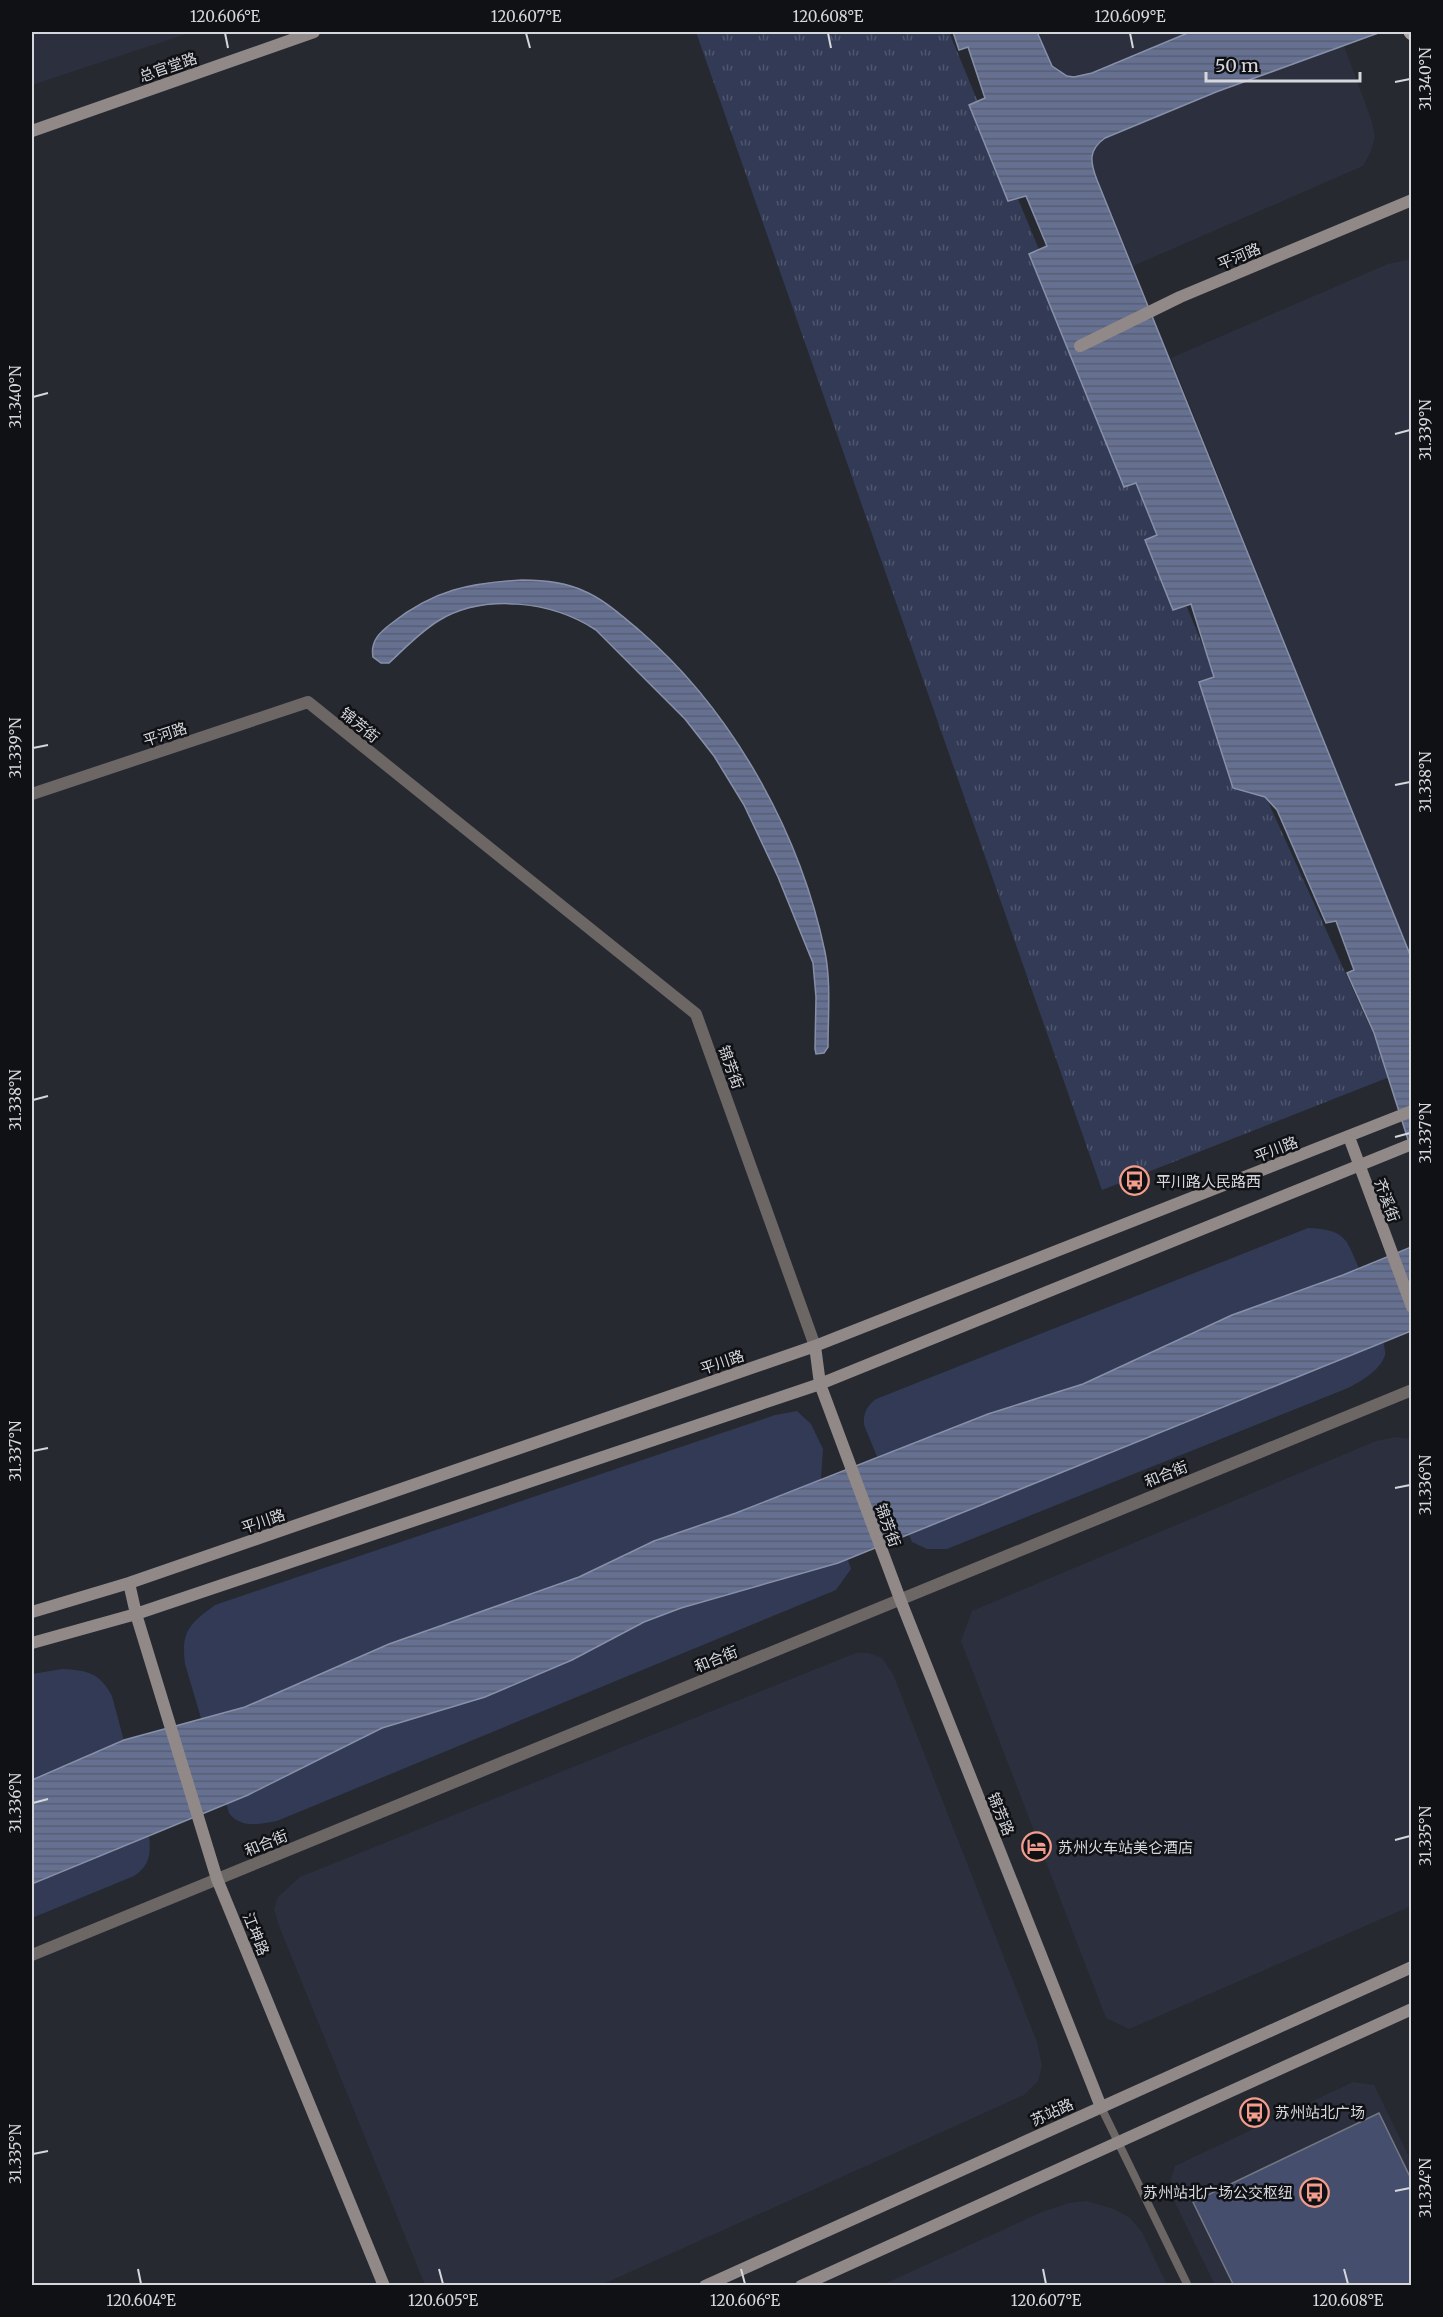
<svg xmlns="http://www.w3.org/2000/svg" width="1443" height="2317" viewBox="0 0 1443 2317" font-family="Merriweather,'Noto Sans SC',serif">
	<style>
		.built { fill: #2c303e }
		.grass { fill: url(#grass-tufts) }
		.park { fill: #323a55 }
		.water { fill: url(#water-rules); stroke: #8790a8; stroke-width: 1.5 }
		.building { fill: #454f6d; stroke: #747881; stroke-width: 1.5 }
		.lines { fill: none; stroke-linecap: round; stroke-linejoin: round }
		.lane { stroke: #6c6665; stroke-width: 8 }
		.street { stroke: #6c6665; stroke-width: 12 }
		.secondary { stroke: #918987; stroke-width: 12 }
		.primary { stroke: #afa4a2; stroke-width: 15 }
		.ticks { fill: none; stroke: #d5d7dc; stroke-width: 2 }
		.labels { text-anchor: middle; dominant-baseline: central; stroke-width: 5; stroke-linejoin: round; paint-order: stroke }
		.street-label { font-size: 15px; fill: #d5d7dc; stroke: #101115 }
		.poi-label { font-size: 15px; fill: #d5d7dc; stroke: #101115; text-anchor: start }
		.neatline { fill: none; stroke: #d5d7dc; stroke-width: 2 }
		.ticks-label { font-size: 15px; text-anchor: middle; fill: #d5d7dc }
	</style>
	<defs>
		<pattern id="grass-tufts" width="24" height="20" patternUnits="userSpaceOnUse" patternTransform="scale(1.5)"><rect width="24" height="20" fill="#323a55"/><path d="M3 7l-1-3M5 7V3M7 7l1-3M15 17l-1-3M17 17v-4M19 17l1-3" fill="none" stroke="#4f566d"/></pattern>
		<pattern id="water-rules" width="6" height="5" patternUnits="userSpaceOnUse" patternTransform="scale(1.5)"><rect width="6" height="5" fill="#667192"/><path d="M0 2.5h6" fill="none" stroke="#575d72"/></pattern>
	</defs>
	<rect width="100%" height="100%" fill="#262930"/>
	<!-- built -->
	<path class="built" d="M32 32H192L32 85Z
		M1037 32H1339L1372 122 1375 137 1371 151 1363 166 1133 266Z
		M1411 259V957L1171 358 1388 264Z
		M1395 1437 1412 1439 1411 1906 1129 2029 1106 2018 961 1641 972 1611 1376 1441Z
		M856 1653H869L882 1658 893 1674 1037 2042 1042 2065 1038 2081 1024 2095 601 2285H425L279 1926 274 1909 278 1897 300 1877Z
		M1353 2082 1374 2085 1411 2161V2285H1215L1168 2188 1175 2166Z
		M1087 2201 1114 2209 1130 2218 1142 2232 1167 2285H882L1042 2212 1069 2203Z"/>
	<!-- grass -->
	<path class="grass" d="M696 32H949L1261 786 1392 1076 1102 1190Z"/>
	<!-- park -->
	<path class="park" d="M1308 1228C1321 1229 1337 1229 1346 1241 1355 1253 1388 1342 1385 1355 1380 1371 1361 1381 1348 1388L947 1549H927L912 1542 864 1425C863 1413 867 1406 876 1399Z
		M797 1411 811 1424 823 1449 821 1479 851 1569 836 1590 277 1821C260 1824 241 1829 229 1813L185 1664C181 1631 189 1624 215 1605L775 1415Z
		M62 1669C87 1670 100 1673 112 1696L149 1835C151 1853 150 1866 134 1876L32 1918V1674Z"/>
	<!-- water -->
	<path class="water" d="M953 32H1037L1052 66 1067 76 1074 77 1092 73 1190 32H1381L1216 92 1105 138C1088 150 1090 162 1097 180L1411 957V1149L1374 1033 1347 973 1354 970 1336 921 1326 923 1277 810 1265 797 1233 788 1199 682 1214 677 1191 604 1173 610 1145 540 1157 535 1136 483 1124 487 1029 254 1047 246 1026 196 1008 201 969 105 985 98 968 47 959 50Z
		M522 580C543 580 565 582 584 591 605 600 622 616 639 630 732 710 800 832 825 952 831 982 828 1015 828 1047L824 1053 816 1054 815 1049 816 997 813 963 778 877 744 805 714 756 685 719 596 630C552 601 484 593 438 621 419 633 405 648 389 663H381L373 657C370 641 380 632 392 623 434 590 469 583 522 580Z
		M1411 1247V1331L838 1563 681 1608 644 1622 572 1660 485 1697 382 1728 248 1795 32 1884V1780L124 1740 245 1707 389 1644 579 1577 654 1541 736 1513 988 1414 1083 1384 1232 1315 1343 1275Z"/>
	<!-- building -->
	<path class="building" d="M1379 2113 1412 2181V2286H1234L1193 2202Z"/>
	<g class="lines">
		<!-- lane -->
		<path class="lane" d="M1101 2107 1188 2286"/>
		<!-- street -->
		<path class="street" d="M32 794 308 702 696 1014 815 1346
			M32 1955 1412 1390"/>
		<!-- secondary -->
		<path class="secondary" d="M32 131 314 32
			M1080 346 1180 297 1412 200
			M1349 1137 1412 1307
			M815 1346 820 1384 900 1599 1101 2107
			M129 1583 136 1614 217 1879 384 2286
			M32 1612 129 1583 815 1346 1412 1111
			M32 1643 136 1614 820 1384 1412 1144
			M705 2286 1412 1967
			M801 2286 1412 2009"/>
		<!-- primary -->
		<path class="primary" d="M1411 32 1412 33"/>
	</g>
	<!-- ticks -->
	<path class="ticks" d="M225 33 228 48M526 33 530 48M828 33 831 48M1130 33 1133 48M1395 82 1410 79M33 397 48 393M1395 434 1410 430M33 748 48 745M1395 785 1410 782M33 1100 48 1096M1395 1137 1410 1133M33 1451 48 1448M1395 1488 1410 1485M33 1803 48 1799M1395 1840 1410 1836M33 2154 48 2151M1395 2191 1410 2188M138 2269 141 2284M439 2269 443 2284M741 2269 745 2284M1043 2269 1046 2284M1344 2269 1348 2284"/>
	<!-- icons -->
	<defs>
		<symbol id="bus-ring" viewBox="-11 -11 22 22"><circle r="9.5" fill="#101115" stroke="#f49d8d" stroke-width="1.5"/><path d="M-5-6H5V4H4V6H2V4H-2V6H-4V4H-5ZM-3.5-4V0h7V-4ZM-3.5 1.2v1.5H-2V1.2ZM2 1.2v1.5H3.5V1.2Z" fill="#f49d8d"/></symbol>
		<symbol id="hotel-ring" viewBox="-11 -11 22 22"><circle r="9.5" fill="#101115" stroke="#f49d8d" stroke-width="1.5"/><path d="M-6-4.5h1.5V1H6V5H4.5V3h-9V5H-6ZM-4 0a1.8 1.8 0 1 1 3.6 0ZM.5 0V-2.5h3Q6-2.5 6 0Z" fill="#f49d8d"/></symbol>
	</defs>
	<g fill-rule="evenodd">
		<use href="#bus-ring" x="1118" y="1164" width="33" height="33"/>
		<use href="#hotel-ring" x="1020" y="1830" width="33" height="33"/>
		<use href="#bus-ring" x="1238" y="2096" width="33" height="33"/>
		<use href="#bus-ring" x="1298" y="2176" width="33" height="33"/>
	</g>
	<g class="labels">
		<!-- street labels -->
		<g class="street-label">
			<text transform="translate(168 67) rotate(-19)">总官堂路</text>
			<text transform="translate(1239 256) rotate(-23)">平河路</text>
			<text transform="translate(360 725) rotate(39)">锦芳街</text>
			<text transform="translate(165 734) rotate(-18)">平河路</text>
			<text transform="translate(731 1067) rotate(70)">锦芳街</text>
			<text transform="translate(1276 1149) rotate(-21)">平川路</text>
			<text transform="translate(1387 1200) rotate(70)">齐溪街</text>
			<text transform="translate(722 1362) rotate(-19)">平川路</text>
			<text transform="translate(1166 1474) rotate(-22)">和合街</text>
			<text transform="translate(263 1521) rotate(-19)">平川路</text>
			<text transform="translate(888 1525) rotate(70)">锦芳街</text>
			<text transform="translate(716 1659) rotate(-22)">和合街</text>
			<text transform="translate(1001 1814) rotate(68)">锦芳路</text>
			<text transform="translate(266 1843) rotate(-22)">和合街</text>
			<text transform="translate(256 1934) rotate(68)">江坤路</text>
			<text transform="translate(1052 2112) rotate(-24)">苏站路</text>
		</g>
		<!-- poi labels -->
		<g class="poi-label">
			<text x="1156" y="1181">平川路人民路西</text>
			<text x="1058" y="1847">苏州火车站美仑酒店</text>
			<text x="1275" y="2112">苏州站北广场</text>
			<text x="1293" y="2192" text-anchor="end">苏州站北广场公交枢纽</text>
		</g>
	</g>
	<!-- border -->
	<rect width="1443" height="2317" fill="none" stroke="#101115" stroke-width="66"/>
	<!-- scale -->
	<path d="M1206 72v9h154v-9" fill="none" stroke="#d5d7dc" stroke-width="3"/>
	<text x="1215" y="72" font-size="18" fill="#d5d7dc" stroke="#101115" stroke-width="4.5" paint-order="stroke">50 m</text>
	<rect x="33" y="33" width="1377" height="2251" class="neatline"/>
	<g class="ticks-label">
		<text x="225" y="22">120.606°E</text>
		<text x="526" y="22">120.607°E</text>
		<text x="828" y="22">120.608°E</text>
		<text x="1130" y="22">120.609°E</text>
		<text transform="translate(1426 79) rotate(-90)" y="5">31.340°N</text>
		<text transform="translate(16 397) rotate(-90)" y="5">31.340°N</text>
		<text transform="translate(1426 430) rotate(-90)" y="5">31.339°N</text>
		<text transform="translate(16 748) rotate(-90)" y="5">31.339°N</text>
		<text transform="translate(1426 782) rotate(-90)" y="5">31.338°N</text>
		<text transform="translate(16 1100) rotate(-90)" y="5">31.338°N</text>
		<text transform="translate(1426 1133) rotate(-90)" y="5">31.337°N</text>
		<text transform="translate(16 1451) rotate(-90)" y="5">31.337°N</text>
		<text transform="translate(1426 1485) rotate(-90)" y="5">31.336°N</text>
		<text transform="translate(16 1803) rotate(-90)" y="5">31.336°N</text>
		<text transform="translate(1426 1836) rotate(-90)" y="5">31.335°N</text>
		<text transform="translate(16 2154) rotate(-90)" y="5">31.335°N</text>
		<text transform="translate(1426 2188) rotate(-90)" y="5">31.334°N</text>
		<text x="141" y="2306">120.604°E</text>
		<text x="443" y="2306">120.605°E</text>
		<text x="745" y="2306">120.606°E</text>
		<text x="1046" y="2306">120.607°E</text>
		<text x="1348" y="2306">120.608°E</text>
	</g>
</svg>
